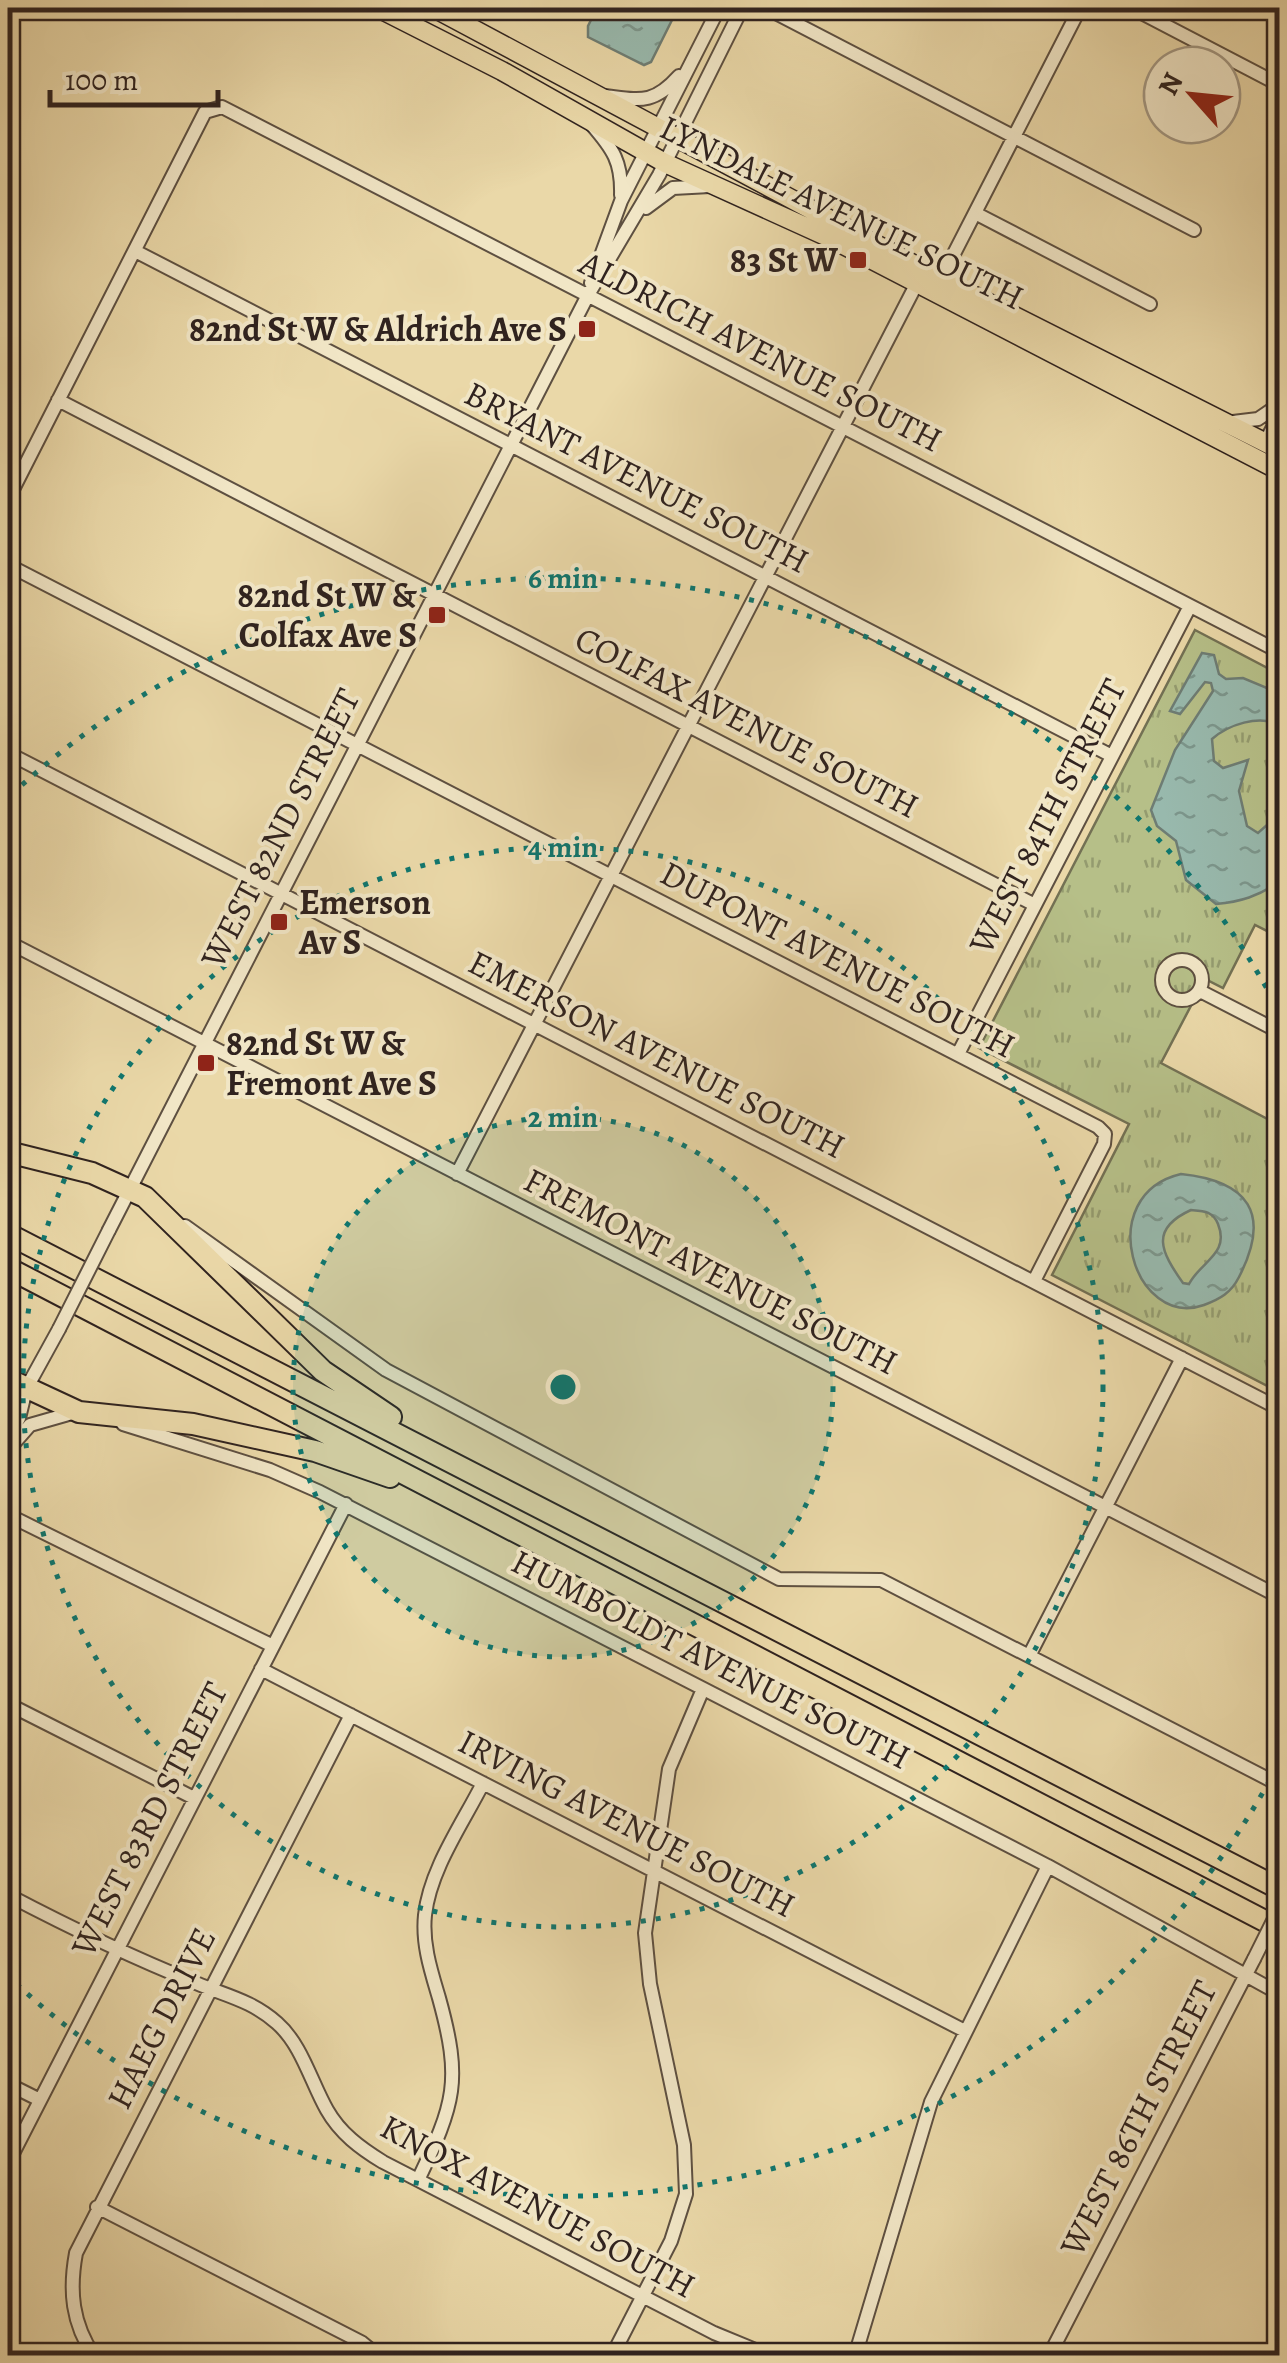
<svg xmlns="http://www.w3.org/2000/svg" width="1287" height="2363" viewBox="0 0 1287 2363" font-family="Alegreya,serif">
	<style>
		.park { fill: url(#park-tufts); stroke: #737154; stroke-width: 2.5 }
		.water { fill: url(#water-ripples); stroke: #6e7d74; stroke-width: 2.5; fill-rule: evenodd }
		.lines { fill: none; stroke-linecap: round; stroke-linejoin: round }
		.minor-casing { stroke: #5e5041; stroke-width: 16 }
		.major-casing { stroke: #30231f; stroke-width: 21 }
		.highway-casing { stroke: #30231f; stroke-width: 24 }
		.minor { stroke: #f1e6c6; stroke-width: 12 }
		.major { stroke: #ead8a8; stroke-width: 18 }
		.highway { stroke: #ead8a8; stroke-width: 20 }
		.minor-bridge-casing { stroke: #5e5041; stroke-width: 16; stroke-linecap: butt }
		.minor-bridge { stroke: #f1e6c6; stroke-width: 12 }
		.ring { fill: none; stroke: #0f766e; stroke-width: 5; stroke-dasharray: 5 10 }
		.poi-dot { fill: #8f2418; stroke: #f1e6c6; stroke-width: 4 }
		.labels { text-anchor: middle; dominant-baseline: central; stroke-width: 8; stroke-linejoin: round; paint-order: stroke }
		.street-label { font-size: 35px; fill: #30231f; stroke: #f1e6c6 }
		.poi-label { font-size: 35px; font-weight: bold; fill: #30231f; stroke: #f1e6c6; text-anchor: end }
		.centre { fill: #0f766e; stroke: #f1e6c6; stroke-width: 5 }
		.ring-label { font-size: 30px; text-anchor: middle; font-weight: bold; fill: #0f766e; stroke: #f1e6c6; stroke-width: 8; stroke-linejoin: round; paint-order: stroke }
	</style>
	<defs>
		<pattern id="park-tufts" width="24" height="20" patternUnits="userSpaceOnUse" patternTransform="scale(2.5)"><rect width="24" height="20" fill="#b6bf88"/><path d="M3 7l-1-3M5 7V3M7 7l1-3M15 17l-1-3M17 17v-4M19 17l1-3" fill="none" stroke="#949b6f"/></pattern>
		<pattern id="water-ripples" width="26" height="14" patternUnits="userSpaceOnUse" patternTransform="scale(2.5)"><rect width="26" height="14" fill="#98b9ad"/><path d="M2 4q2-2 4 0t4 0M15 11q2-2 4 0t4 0" fill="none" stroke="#7c968c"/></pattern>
	</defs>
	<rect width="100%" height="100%" fill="#ead8a8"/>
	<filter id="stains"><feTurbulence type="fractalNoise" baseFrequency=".002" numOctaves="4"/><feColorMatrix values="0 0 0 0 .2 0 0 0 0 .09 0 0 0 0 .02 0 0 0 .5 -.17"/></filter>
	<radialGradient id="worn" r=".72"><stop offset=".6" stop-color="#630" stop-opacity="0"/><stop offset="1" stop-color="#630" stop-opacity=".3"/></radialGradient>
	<!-- park -->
	<path class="park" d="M1195 630 1279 674V937L1255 925 1223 988 1205 979 1161 1063 1279 1125V1392L1052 1275 1129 1124 979 1048Z"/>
	<!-- water -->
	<path class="water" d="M597 8H678L651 62 644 65 588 37V26Z
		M1202 653 1214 655 1219 674 1226 679 1243 678 1279 693V725C1259 714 1228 725 1212 739L1214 761 1223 768 1248 760 1239 791 1247 826 1258 833 1267 825 1279 795V882C1259 896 1240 902 1216 904L1186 880 1176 841 1157 826 1151 810 1175 750 1213 691 1211 683 1205 682 1180 714 1170 711Z
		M1181 1174C1248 1181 1272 1213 1239 1277 1231 1293 1220 1299 1204 1305 1134 1330 1092 1195 1181 1174ZM1191 1210C1204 1211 1213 1211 1218 1224 1230 1254 1201 1261 1189 1284L1183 1283C1161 1252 1149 1229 1191 1210Z"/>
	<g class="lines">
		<defs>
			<path id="minor" d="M766 8 1194 230
				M1132 8 1270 80
				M605 96C640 100 653 105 679 76
				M592 125C613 149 622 162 621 195
				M646 208 673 188 710 186
				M975 213 1150 304
				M135 251 1112 756
				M941 279 1080 8
				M591 283 621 201 719 8
				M58 400 1035 905
				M1233 422 1258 419 1280 404
				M1274 447 1270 433 1280 414
				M8 499 205 112 222 107 1280 652
				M8 565 1098 1127 1105 1134 1104 1144 1034 1281
				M8 753 1280 1409
				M8 942 1280 1597
				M1162 980a20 20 0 1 1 40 0a20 20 0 1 1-40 0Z
				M1200 991 1280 1032
				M958 1054 1190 606
				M457 1174 917 283
				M185 1226 386 1370 779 1579 881 1580 1280 1785
				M109 1230 588 295 659 175 742 8
				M8 1406 26 1389
				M123 1424 270 1470 320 1492 1048 1866 1280 1994
				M8 1438 19 1418 26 1389 59 1329
				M8 1450 30 1425 72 1413
				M8 1515 273 1646
				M1029 1656 1182 1358
				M261 1669 965 2031
				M8 1704 194 1798
				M8 1895C69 1927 131 1957 196 1983 226 1996 251 2000 277 2023 302 2045 311 2082 327 2110 340 2133 360 2148 383 2162L714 2333 770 2356
				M8 2084 40 2100
				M8 2163 346 1504
				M418 2180C455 2103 462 2081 439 1998 431 1971 422 1944 425 1915 430 1869 463 1823 483 1783
				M97 2207 361 2342 378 2356
				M94 2356C72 2323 69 2291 76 2253L351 1715
				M612 2356 671 2241 686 2194 684 2145 650 1984 645 1933 669 1769 703 1689
				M855 2356 931 2102 1048 1866
				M1049 2356 1254 1959"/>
			<path id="major" d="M378 8 502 71 665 163 828 237 1280 471
				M434 8 941 279 1280 450"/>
			<path id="highway" d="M8 1152 92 1173 145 1197 323 1371 391 1417
				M8 1234 1280 1889
				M8 1268 1280 1929
				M8 1379 79 1412 193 1424 315 1451 390 1477"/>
		</defs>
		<!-- minor casing -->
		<use href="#minor" class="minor-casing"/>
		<!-- major casing -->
		<use href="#major" class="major-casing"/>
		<!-- highway casing -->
		<use href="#highway" class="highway-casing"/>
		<!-- minor -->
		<use href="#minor" class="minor"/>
		<!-- major -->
		<use href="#major" class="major"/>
		<!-- highway -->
		<use href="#highway" class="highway"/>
		<defs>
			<path id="minor-bridge" d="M59 1329 109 1230
				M1254 1959 1280 1907"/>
		</defs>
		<!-- minor-bridge casing -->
		<use href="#minor-bridge" class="minor-bridge-casing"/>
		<!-- minor-bridge -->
		<use href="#minor-bridge" class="minor-bridge"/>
	</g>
	<!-- distance rings -->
	<circle cx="563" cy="1387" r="270" fill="#0f766e" fill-opacity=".12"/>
	<g class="ring">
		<circle cx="563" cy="1387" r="270"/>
		<circle cx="563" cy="1387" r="540"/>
		<path d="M1277 1767A809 809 0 0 1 11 1979M11 795A809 809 0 0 1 1277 1007"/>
	</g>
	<!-- markers -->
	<g class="poi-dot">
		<rect x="848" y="250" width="20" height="20" rx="5"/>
		<rect x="577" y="319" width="20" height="20" rx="5"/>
		<rect x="427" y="605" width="20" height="20" rx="5"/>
		<rect x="269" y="912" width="20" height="20" rx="5"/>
		<rect x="196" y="1053" width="20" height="20" rx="5"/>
	</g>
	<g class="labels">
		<!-- street labels -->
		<g class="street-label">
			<text transform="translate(842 212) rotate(26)">LYNDALE AVENUE SOUTH</text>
			<text transform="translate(761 351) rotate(27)">ALDRICH AVENUE SOUTH</text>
			<text transform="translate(637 477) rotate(27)">BRYANT AVENUE SOUTH</text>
			<text transform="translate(747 722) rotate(27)">COLFAX AVENUE SOUTH</text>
			<text transform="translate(1047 816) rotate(-63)">WEST 84TH STREET</text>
			<text transform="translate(280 828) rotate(-63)">WEST 82ND STREET</text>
			<text transform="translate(838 959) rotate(27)">DUPONT AVENUE SOUTH</text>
			<text transform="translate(657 1054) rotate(27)">EMERSON AVENUE SOUTH</text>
			<text transform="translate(711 1271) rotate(27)">FREMONT AVENUE SOUTH</text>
			<text transform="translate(711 1659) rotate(27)">HUMBOLDT AVENUE SOUTH</text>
			<text transform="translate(149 1819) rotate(-63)">WEST 83RD STREET</text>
			<text transform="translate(627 1823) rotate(27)">IRVING AVENUE SOUTH</text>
			<text transform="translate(161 2018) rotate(-63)">HAEG DRIVE</text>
			<text transform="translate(1138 2118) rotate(-63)">WEST 86TH STREET</text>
			<text transform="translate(538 2206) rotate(28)">KNOX AVENUE SOUTH</text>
		</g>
		<!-- poi labels -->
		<g class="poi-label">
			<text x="838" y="260">83 St W</text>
			<text x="567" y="329">82nd St W &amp; Aldrich Ave S</text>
			<text x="417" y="595">82nd St W &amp;<tspan x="417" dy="40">Colfax Ave S</tspan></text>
			<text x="299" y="902" text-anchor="start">Emerson<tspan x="299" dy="40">Av S</tspan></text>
			<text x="226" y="1043" text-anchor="start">82nd St W &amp;<tspan x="226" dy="40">Fremont Ave S</tspan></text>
		</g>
	</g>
	<circle cx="563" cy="1387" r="15" class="centre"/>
	<g class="ring-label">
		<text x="563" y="588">6 min</text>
		<text x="563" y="857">4 min</text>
		<text x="563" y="1127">2 min</text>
	</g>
	<!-- margin -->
	<rect width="1287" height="2363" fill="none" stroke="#ead8a8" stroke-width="40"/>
	<rect x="10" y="10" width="1267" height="2343" fill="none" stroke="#30231f" stroke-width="5"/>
	<rect x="20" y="20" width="1247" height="2323" fill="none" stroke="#30231f" stroke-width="2.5"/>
	<!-- north arrow -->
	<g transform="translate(1192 95) rotate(297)"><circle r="48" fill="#f1e6c6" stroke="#a49883" stroke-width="2.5"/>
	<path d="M0-8L18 38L0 25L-18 38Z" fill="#8f2418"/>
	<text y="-15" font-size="28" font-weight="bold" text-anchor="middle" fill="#30231f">N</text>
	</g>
	<!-- scale -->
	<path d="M50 90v15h168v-15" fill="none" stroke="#30231f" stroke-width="5"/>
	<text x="65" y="90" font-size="30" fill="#30231f" stroke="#f1e6c6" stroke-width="8" paint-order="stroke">100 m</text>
	<rect width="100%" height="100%" filter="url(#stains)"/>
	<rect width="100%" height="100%" fill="url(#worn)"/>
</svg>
